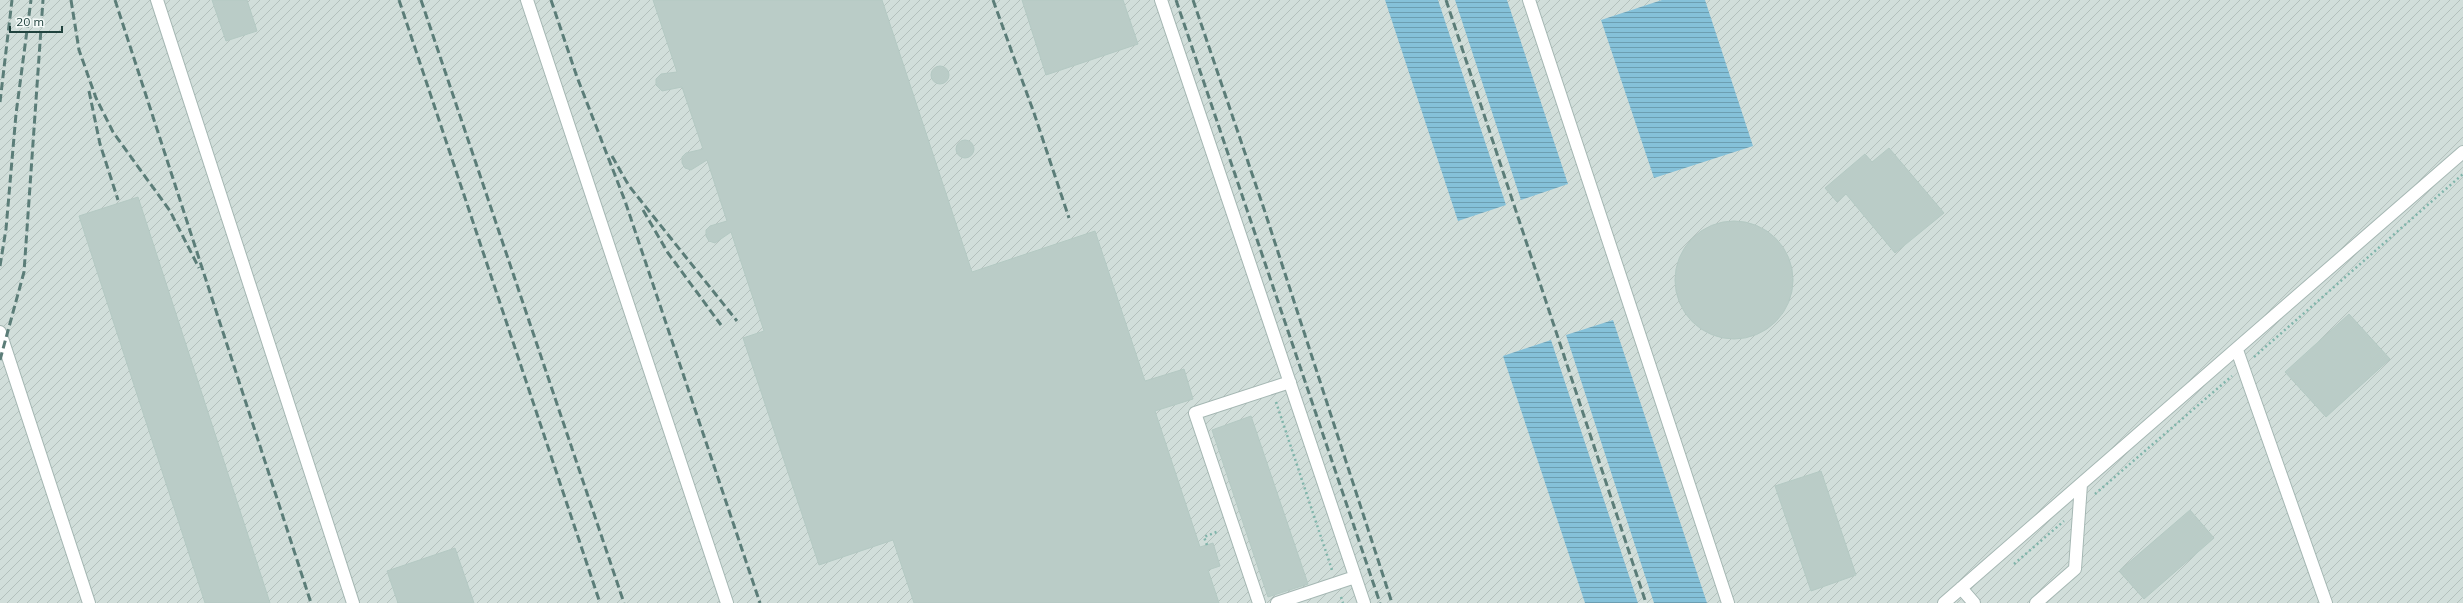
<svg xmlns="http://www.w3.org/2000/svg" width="2463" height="603" viewBox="0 0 2463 603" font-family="Mulish,sans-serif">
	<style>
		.industrial { fill: url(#industrial-furrows) }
		.water { fill: url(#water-rules) }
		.building { fill: #baccc7; stroke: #b4c9c3 }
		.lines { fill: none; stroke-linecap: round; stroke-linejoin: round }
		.minor-casing { stroke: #a5b7b3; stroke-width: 14 }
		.path { stroke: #80b5ab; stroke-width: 2.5; stroke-dasharray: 2 3; stroke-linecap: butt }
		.minor { stroke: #fff; stroke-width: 12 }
		.rail { stroke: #5b7d78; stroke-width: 3; stroke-dasharray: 8 4; stroke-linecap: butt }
	</style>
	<defs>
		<pattern id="industrial-furrows" width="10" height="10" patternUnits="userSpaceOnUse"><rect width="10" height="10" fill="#d1deda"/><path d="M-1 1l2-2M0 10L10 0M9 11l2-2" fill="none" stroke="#b3c0bc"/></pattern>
		<pattern id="water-rules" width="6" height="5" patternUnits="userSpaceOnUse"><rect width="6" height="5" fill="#85c1d9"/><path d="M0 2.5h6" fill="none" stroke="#6c9eb1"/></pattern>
	</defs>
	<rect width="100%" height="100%" fill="#e3eeeb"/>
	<!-- industrial -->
	<path class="industrial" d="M0 0H2463V603H0Z"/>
	<!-- water -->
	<path class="water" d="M1385 0H1438L1506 205 1458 221Z
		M1455 0H1507L1568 184 1521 200Z
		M1662 0H1705L1753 146 1654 178 1601 20Z
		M1613 320 1707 603H1654L1566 335Z
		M1551 340 1638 603H1585L1503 356Z"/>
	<!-- building -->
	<path class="building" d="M212 0H247L257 31 226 41Z
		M653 0H882L972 272 1095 231 1145 381 1184 369 1193 399 1155 411 1200 547 1213 543 1220 566 1208 570 1219 603H914L893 540 819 565 743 338 764 331 731 232 715 243 709 241 706 236V230L710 226 727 221 707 160 691 170 685 168 682 163V157L686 153 703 149 682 87 662 91 656 85V79L661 74 677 72Z
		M1022 0H1123L1138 44 1046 75Z
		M931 75a9 9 0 1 1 18 0a9 9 0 1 1-18 0Z
		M956 149a9 9 0 1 1 18 0a9 9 0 1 1-18 0Z
		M1889 148 1944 213 1895 253 1846 194 1837 202 1825 188 1865 154 1872 162Z
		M138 197 270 603H205L79 216Z
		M1675 280a59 59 0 1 1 118 0a59 59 0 1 1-118 0Z
		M2349 314 2390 359 2326 417 2285 372Z
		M1251 416 1308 584 1268 597 1212 430Z
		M1821 471 1856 575 1811 591 1775 486Z
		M2190 510 2214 538 2144 599 2119 571Z
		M455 548 474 603H398L387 571Z"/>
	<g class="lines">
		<defs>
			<path id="minor" d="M157 0 353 603
				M527 0 727 603
				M1161 0 1364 603
				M1529 0 1728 603
				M0 332 89 603
				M2237 350 2326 603
				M1961 588 1974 603
				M1259 603 1195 413 1290 382
				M1277 603 1355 577
				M1944 603 2463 152
				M2036 603 2075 569 2081 484"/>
		</defs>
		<!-- minor casing -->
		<use href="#minor" class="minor-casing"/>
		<!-- path -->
		<path class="path" d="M2254 357 2463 174
			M1276 402 1332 570
			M2095 494 2232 376
			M1207 545 1204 537 1219 531
			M2014 564 2064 521
			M1341 597 1343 603"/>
		<!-- minor -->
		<use href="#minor" class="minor"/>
		<!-- rail -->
		<path class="rail" d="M71 0 79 50 96 98 113 132 170 211 199 268
			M115 0 311 603
			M399 0 600 603
			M421 0 624 603
			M551 0 577 77 625 201 760 603
			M993 0 1034 113 1069 218
			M1176 0 1380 603
			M1193 0 1264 209 1392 603
			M1446 0 1646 603
			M89 91 100 144 118 200
			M0 102 12 0
			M612 156 629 186 737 321
			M643 210 668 253 721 325
			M0 266 6 229 16 114 31 0
			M0 360 24 272 43 0"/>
	</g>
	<!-- scale -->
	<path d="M10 26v6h52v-6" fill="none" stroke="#20423d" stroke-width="2"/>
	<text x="16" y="26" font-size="12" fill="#20423d" stroke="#f4faf8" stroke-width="3" paint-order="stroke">20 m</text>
</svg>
